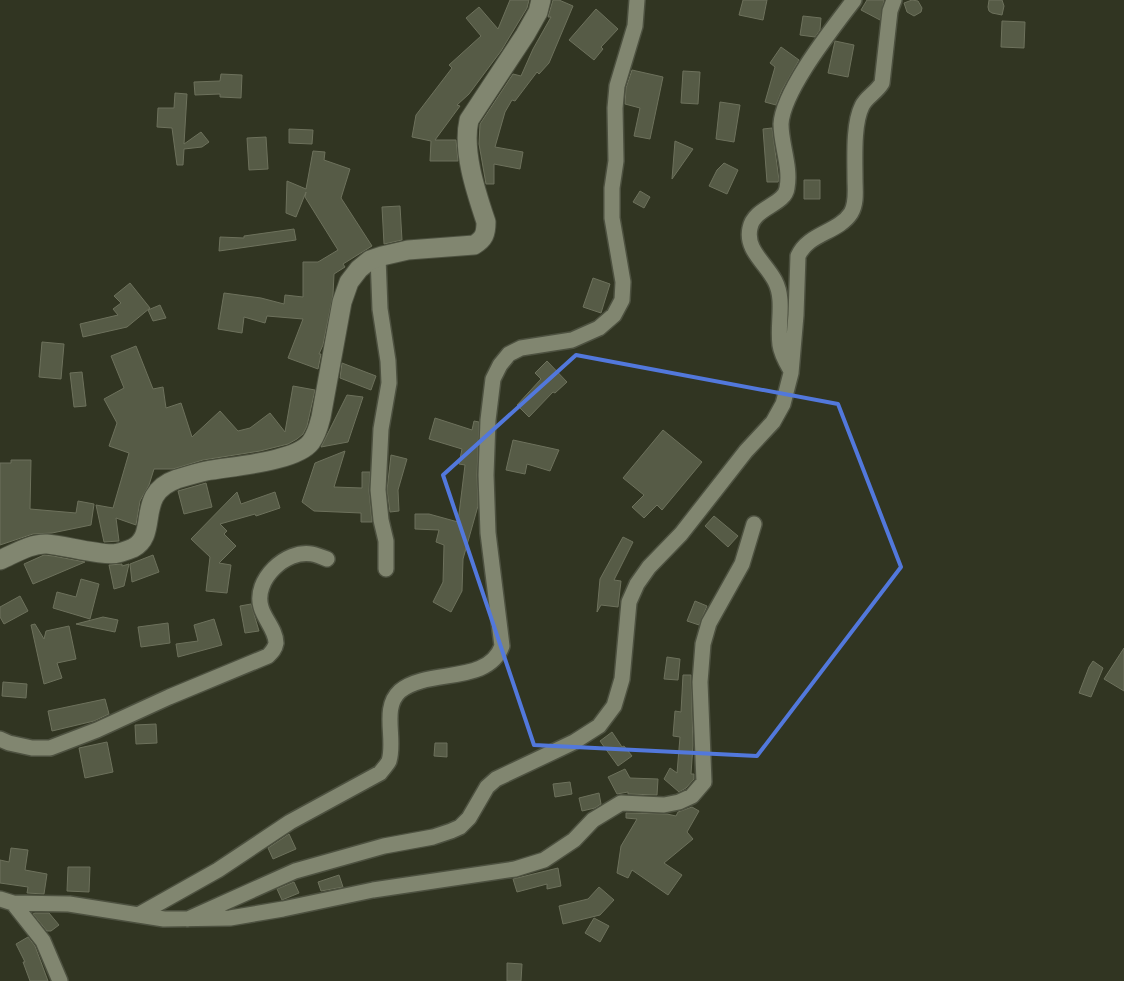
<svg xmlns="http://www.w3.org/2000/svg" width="1124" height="981" viewBox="0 0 1124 981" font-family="Helvetica,sans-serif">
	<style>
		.building { fill: #565b46; stroke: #6d715c }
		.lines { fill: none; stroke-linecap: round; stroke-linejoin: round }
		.minor-casing { stroke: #4d5140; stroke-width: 18 }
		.tertiary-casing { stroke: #4d5140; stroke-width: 21 }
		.minor { stroke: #818670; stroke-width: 15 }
		.tertiary { stroke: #818670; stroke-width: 19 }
		.marked { fill: none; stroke: #5278dc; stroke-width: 4; stroke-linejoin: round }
	</style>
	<rect width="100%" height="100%" fill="#313522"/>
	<!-- building -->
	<path class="building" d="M510 0H529L527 8 501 51 469 94 457 105 460 106 435 140H456L458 161H430L431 141 412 137 416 115 452 68 449 65 481 36 466 18 479 7 498 29Z
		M553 0H559L573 6 549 63 539 74 537 72 515 101 512 100 505 112 495 147 523 152 520 169 494 164V184H486L479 144 480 124 513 74 521 76 533 49 551 17H548Z
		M743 0H767L763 20 739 15Z
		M867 0H884L880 20 861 10Z
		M912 0 918 1 922 8 921 12 914 16 907 12 904 3Z
		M989 0H1002L1004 6 1002 15 992 13 989 11 988 7Z
		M596 9 618 29 601 47 603 49 594 60 569 40Z
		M803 16 821 18 820 30 815 37 800 35Z
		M1002 21 1025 22 1024 48 1001 47Z
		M835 41 854 45 848 77 828 73Z
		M781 47 799 60 782 90 776 105 765 102 775 67 770 63Z
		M632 70 663 77 650 139 634 136 640 108 625 104 626 88Z
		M683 71 700 72 698 104 681 103Z
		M221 74 242 75 241 98 220 97V94L195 95 194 82 220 81Z
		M175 93 187 94 184 144 201 132 209 142 202 147 184 149 183 165H177L172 128 157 127 158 108H174Z
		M720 102 740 105 734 142 716 139Z
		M772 128 779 180 778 182H767L763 129Z
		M289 129 313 130 312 144 289 143Z
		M266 137 268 169 249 170 247 138Z
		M675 141 693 149 672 179Z
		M313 151 325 152 324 160 350 169 341 198 372 246 343 264 345 267 334 274 333 295 323 345 319 354H321L318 369 288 358 303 319 267 316 265 323 244 317 242 333 218 329 224 293 261 298 284 304 285 295 303 297V262H318L338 250 305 197 306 192 296 217 286 213 287 181 306 189Z
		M724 163 738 170 727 194 709 186 717 170Z
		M804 180H820V199H804Z
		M640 191 650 197 644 208 633 202Z
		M400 206 402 240 384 244 382 207Z
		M294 229 296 240 219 251 220 237 244 238V236Z
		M593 278 610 284 601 313 583 307Z
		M130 283 150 308 127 327 83 337 80 324 118 315 113 309 121 303 114 296Z
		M160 305 166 318 153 321 148 310Z
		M42 342 64 344 61 379 39 377Z
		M136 346 153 389 163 387 166 408 181 403 192 437 220 411 238 431 250 428 270 413 285 432 293 386 315 390 307 426 303 434 297 439 288 444 260 451 203 460 173 469H154L149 485 140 501 136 525 116 518 119 541 104 542 96 505 113 508 129 453 109 446 117 423 104 399 124 388 111 356Z
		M547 361 567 382 555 393 553 392 529 417 517 405 541 379 535 373Z
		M342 363 376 376 371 390 340 378Z
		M82 372 86 406 74 407 70 373Z
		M347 395 363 397 348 442 321 447Z
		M435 418 472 430 474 421 479 422 477 475 478 506 463 559 462 591 451 612 433 602 443 582 444 545 436 542 439 530 415 529V514H429L458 522 465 465 459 464 462 449 429 439Z
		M663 430 702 462 662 510 657 505 644 518 632 507 644 495 623 478Z
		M513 440 559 450 550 471 527 464 525 474 506 470Z
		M345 451 334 487 362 488V472H370L369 491 372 522H361V513L314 511 302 502 315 463Z
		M391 455 407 459 398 490 399 511 390 512 387 490Z
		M11 460H31L30 509 76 513 78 501 94 504 91 525 52 533 33 534 0 545V463H11Z
		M206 483 212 507 184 514 178 491Z
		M237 492 241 504 275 492 280 508 256 516 255 514 220 524 227 531 224 534 236 546 219 563 231 565 227 593 206 591 210 557 191 539Z
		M714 516 738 536 728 547 705 526Z
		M623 537 633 542 614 580 621 581 618 607 601 605 597 612 600 579Z
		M44 555 53 556 85 562 33 584 24 564Z
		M153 555 159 572 132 582 130 564Z
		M122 564V566L129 564 124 586 114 589 109 565Z
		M81 579 99 584 90 619 53 608 57 592 76 597Z
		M20 596 28 611 4 624 0 617V607Z
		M695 601 707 606 699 625 687 621Z
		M251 604 259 631 245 633 240 606Z
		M103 617 118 620 115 632 76 624Z
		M214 619 222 645 178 657 176 644 198 641 194 625Z
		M168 623 170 643 141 647 138 627Z
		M35 624 44 639 46 631 69 626 76 659 57 663 62 678 44 684 31 625Z
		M1124 648V691L1104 679Z
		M667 657 680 659 678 680 664 679Z
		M1093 661 1103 668 1091 697 1079 693 1089 667Z
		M683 675H691L693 745 691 774H694V779L686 788 679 792 664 779 670 768 677 773 680 737 673 736 675 711 681 712Z
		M3 682 27 684 26 698 2 696Z
		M105 699 109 714 94 721 52 731 48 711Z
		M156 724 157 743 136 744 135 725Z
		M612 732 622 747 624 746 632 756 618 766 600 741Z
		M107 742 113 772 85 778 79 748Z
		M435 743H447V757L434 756Z
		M625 769 630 778 658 779 657 795 628 794V792L617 794 608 777Z
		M570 782 572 794 555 797 553 784Z
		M599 793 601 804 595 808 582 811 579 798Z
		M692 807 699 811 687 832 693 839 664 863 682 875 668 895 632 870 628 878 617 873 621 846 637 819 626 818V813L667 814 676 816 678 812Z
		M289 834 296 849 273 859 268 848Z
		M11 848 28 850 25 870 47 874 44 894 27 893 28 887 0 883V860L9 862Z
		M68 867H90L89 892 67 891Z
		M558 868 561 886 547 889V884L517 892 513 879Z
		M339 875 343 887 321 891 318 882Z
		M294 882 299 893 282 900 277 889Z
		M599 887 614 900 600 915 563 924 559 906 588 899Z
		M35 913H49L59 925 51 931H47L33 914Z
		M594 918 609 926 600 942 585 933Z
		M28 937 35 946 48 981H30L23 962H25L16 944Z
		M507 963 522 964 521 981H507Z"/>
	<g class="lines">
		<defs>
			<path id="minor" d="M378 257 380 309 388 361 389 383 381 429 378 490 381 520 386 541V569
				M790 369C786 362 781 353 780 345 777 324 785 300 775 281 766 263 745 250 750 228 754 207 785 205 787 188 791 167 781 145 781 124 783 90 833 28 854 0
				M0 739 9 743 32 748H50L97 730 169 697 268 656C272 652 275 649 276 643 276 630 264 619 261 607 253 580 286 549 312 554 317 555 322 557 327 559
				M0 899 13 903 43 941 60 981
				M13 903 69 904 164 919 230 918 283 909 373 890 515 869 544 860 574 840 593 820 621 803 664 805 679 802 692 796 704 782 700 682 703 644 709 623 742 564 754 524
				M138 915 218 870 290 822 380 773C383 769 387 765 389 761 396 739 381 708 400 691 428 668 488 685 502 646L488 533 486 475 488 420 493 379 500 365 509 354 521 348 572 340 599 328 614 315 622 300 623 282 612 218V188L616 161 615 108 617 86 635 26 637 0
				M188 919 295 871 384 846 433 837 451 831 460 827 469 818 487 787 496 779 574 742 599 726 614 706 622 679 629 602 637 584 649 567 681 534 746 451 773 422 783 404 791 373 796 315 798 256C808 233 838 233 851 213 857 203 855 190 855 179 855 158 853 124 862 106 866 97 876 93 882 83L890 11 894 0"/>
			<path id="tertiary" d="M0 560C14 554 31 543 47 544 63 545 106 557 118 553 123 552 128 550 133 548 160 534 134 494 177 479 187 476 197 473 206 471 232 466 296 462 311 442 317 434 319 425 321 417L342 302 349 282 359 269 370 260 382 256 408 250 474 245C484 239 486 234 486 222 476 192 462 151 469 120L525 35 538 12 541 0"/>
		</defs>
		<!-- minor casing -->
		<use href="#minor" class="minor-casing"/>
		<!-- tertiary casing -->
		<use href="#tertiary" class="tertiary-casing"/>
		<!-- minor -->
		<use href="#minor" class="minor"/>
		<!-- tertiary -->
		<use href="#tertiary" class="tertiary"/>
	</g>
	<!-- marked area -->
	<path class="marked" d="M576 355 838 404 901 567 757 756 534 745 443 475Z"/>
</svg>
